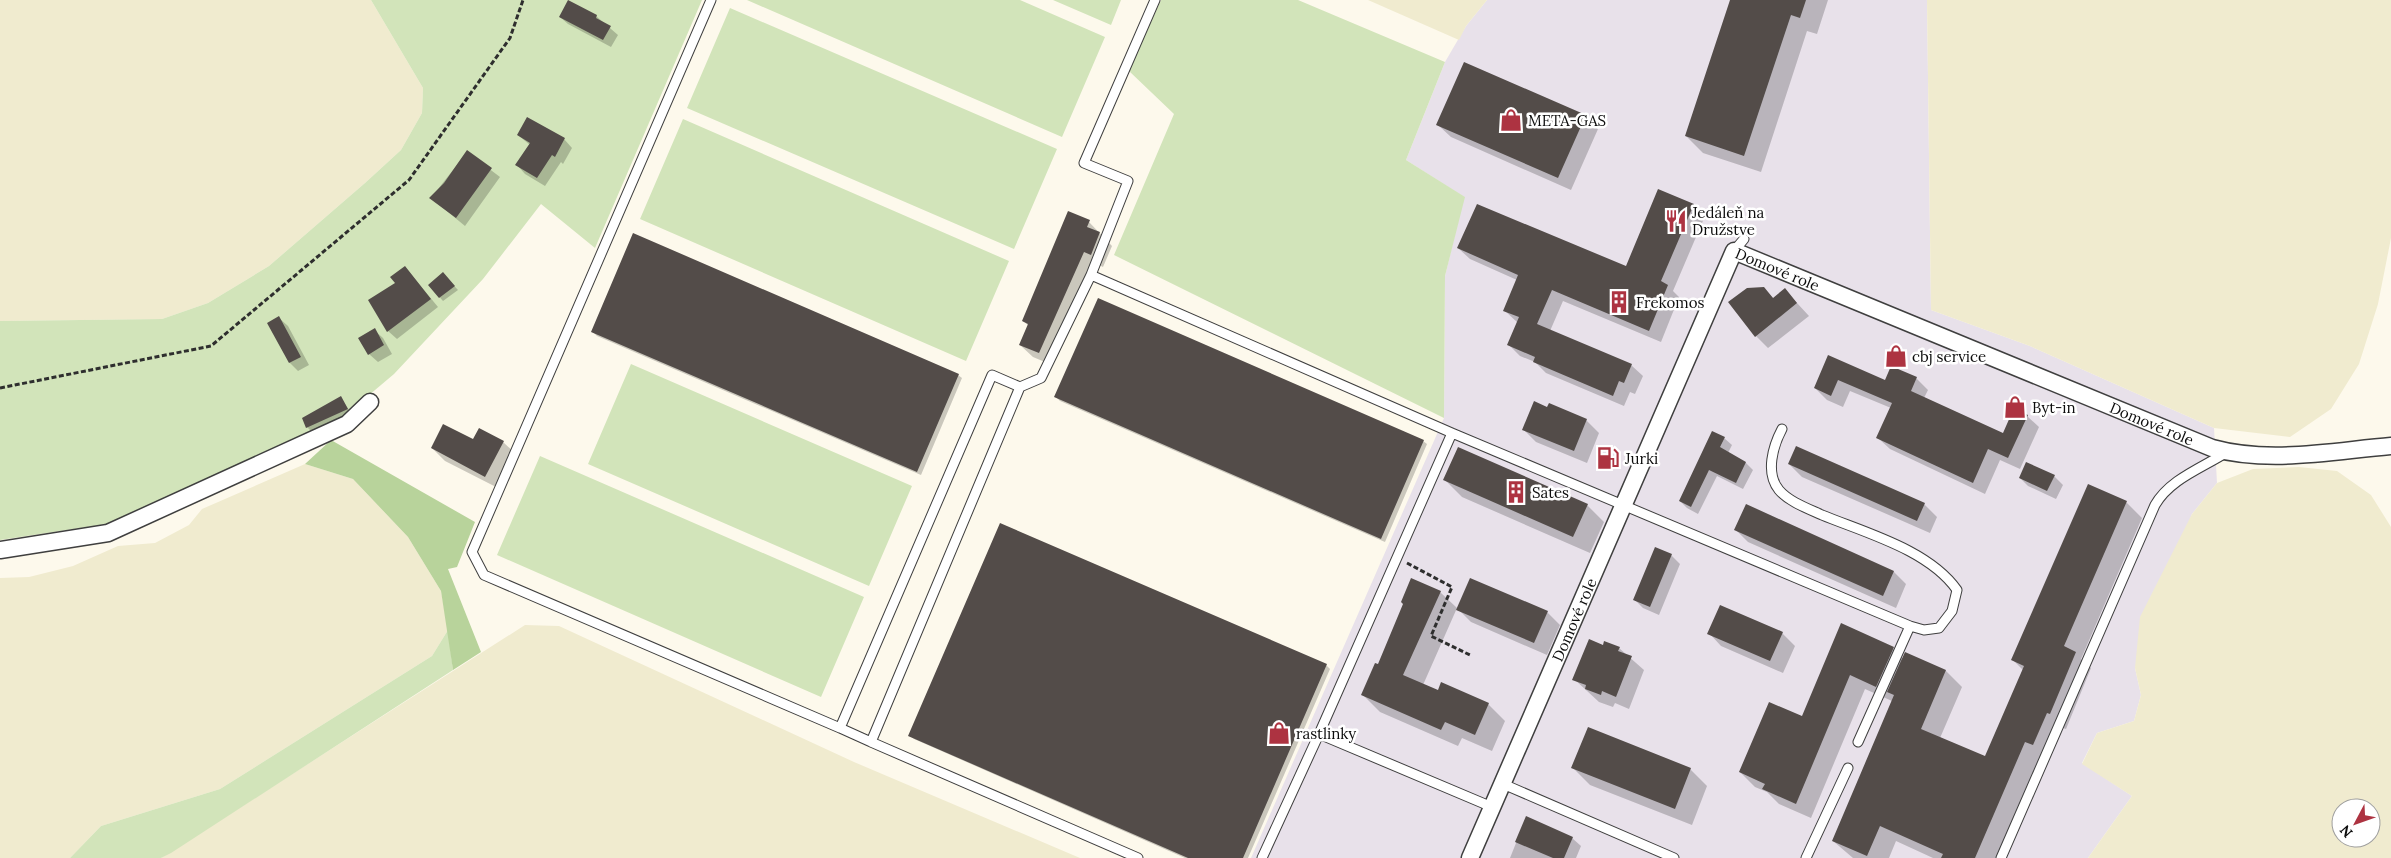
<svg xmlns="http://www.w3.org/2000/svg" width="2391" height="858" viewBox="0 0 2391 858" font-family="Lora,serif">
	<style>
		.industrial { fill: #e8e1ea }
		.farmland { fill: #f0ebcf; fill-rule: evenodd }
		.green { fill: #d2e4ba }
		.forest { fill: #b8d39b }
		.shadow { fill: #0003 }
		.building { fill: #534c49 }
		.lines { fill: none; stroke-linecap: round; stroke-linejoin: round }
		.service-casing { stroke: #3f3f3f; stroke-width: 11 }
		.minor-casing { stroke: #3f3f3f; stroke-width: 19 }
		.path { stroke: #2e2e2e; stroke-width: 3; stroke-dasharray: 5 2.5; stroke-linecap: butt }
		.service { stroke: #fff; stroke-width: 9 }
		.minor { stroke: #fff; stroke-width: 16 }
		.labels { text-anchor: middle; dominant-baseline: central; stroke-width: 5; stroke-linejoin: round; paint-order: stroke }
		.poi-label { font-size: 15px; fill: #0c0c0c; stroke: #fff; text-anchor: start }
		.street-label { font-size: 15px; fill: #0c0c0c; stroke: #fff }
	</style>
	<rect width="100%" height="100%" fill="#fdf9ec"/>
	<!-- industrial -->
	<path class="industrial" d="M1487 0H1927L1931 310 2030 346 2214 428 2217 483 2192 514 2135 668 2141 695 2134 721 2097 733 2082 763 2132 796 2088 858H1251L1444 418 1445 276 1464 197 1406 160 1445 62 1466 26Z"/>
	<!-- farmland -->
	<path class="farmland" d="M0 0H371L423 88 422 113 401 150 365 183 269 266 208 303 162 319 0 321Z
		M1368 0H1487L1466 26 1459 40Z
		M1927 0H2391V238L2378 304 2359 364 2331 409 2290 437 2214 428 2030 346 1931 310Z
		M305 464 353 479 408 537 441 591 448 630 432 656 220 789 101 826 70 858H0V578L29 577 73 566 118 546 155 543 189 525 202 509Z
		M2299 467 2337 471 2371 495 2391 527V858H2088L2132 796 2082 764 2097 733 2134 721 2141 695 2135 668 2140 617 2192 514 2217 483 2253 469ZM2341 808H2371V838H2341Z
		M525 625 559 626 854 762 1080 858H161Z"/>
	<!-- green -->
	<path class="green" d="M371 0H702L595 248 541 204 483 279 394 374 336 423 107 524 0 540V321L162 319 208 303 269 266 365 183 401 150 422 113 423 88Z
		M747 0H1020L1105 37 1062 137Z
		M1053 0H1121L1111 25Z
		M1161 0H1298L1445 62 1406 160 1465 197 1445 276 1444 418 1114 255 1174 114 1129 71Z
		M730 8 1057 149 1014 249 687 108Z
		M683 119 1009 261 966 361 640 219Z
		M631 364 912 486 869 586 588 464Z
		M540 456 864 597 821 697 497 555Z
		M448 630 453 670 171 853 161 858H70L101 826 220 789 432 656Z"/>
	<!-- forest -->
	<path class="forest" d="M331 440 475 522 457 567 448 569 481 652 453 670 441 591 408 537 353 479 305 464Z"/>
	<!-- shadow -->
	<path class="shadow" d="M1731 0H1828L1817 34 1807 31 1761 172 1703 153 1686 136Z
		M596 16 618 35 611 47 568 24 560 17Z
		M1585 116 1598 129 1571 190 1451 137 1438 125Z
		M518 135 564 139 572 148 563 164 561 162 545 186 525 174 517 165 530 145Z
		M467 152 500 177 465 226 431 198Z
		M1693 205 1705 216 1673 291 1679 297 1661 342 1563 301 1550 331 1631 365 1643 376 1635 394 1630 392 1624 406 1546 373 1535 362 1520 356 1509 345 1518 323 1504 310 1517 280 1470 259 1458 248 1626 268Z
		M1089 222 1112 246 1103 267 1097 264 1052 365 1033 357 1020 345 1029 326 1023 321Z
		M405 267 438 307 397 339 388 331 397 284Z
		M443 274 458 290 443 301 429 285Z
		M1763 288 1774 299 1785 290 1809 316 1768 348 1756 336Z
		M279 318 288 326 309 365 298 371 290 363Z
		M374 330 383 338 392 354 378 362 369 354Z
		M593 332 958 375 962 378 921 475 597 336Z
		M1829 357 1886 382 1916 378 1928 390 1924 398 2003 435 2027 416 2039 427 2020 469 2000 460 1985 494 1890 449 1878 438 1891 408 1850 391 1843 407 1827 400 1815 388Z
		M1056 397 1423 441 1427 444 1385 542 1060 401Z
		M341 398 351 413 311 431 307 427Z
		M1548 408 1586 420 1599 433 1587 463 1536 442 1523 429Z
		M1724 438 1732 445 1728 453 1746 463 1753 470 1743 489 1717 476 1698 514 1687 508 1680 501Z
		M474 441 503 442 516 454 498 488 445 461 432 448Z
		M2027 463 2054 476 2063 485 2056 499 2028 486 2020 478Z
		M1789 464 1924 504 1937 517 1930 533 1802 477Z
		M1445 480 1587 505 1604 522 1590 553 1462 497Z
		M2126 502 2142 518 2081 659 2091 668 2066 729 2063 728 2049 760 2041 757 1997 858H1933L1896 841 1889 858H1853L1833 841 1892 701 1865 689 1811 818 1779 804 1767 792 1755 787 1740 772 1803 718 1842 625 1893 648 1903 659 1906 654 1946 671 1962 687 1940 738 1986 758 2023 670 2013 660Z
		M1736 530 1894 572 1906 584 1896 608 1748 542Z
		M1671 555 1680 564 1659 615 1643 608 1634 599Z
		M1440 592 1457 608 1423 685 1439 692 1488 704 1505 721 1492 751 1462 738 1458 746 1380 712 1363 695 1378 665Z
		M1458 609 1547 612 1560 625 1547 655 1471 622Z
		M1709 633H1782L1795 646 1783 673 1721 646Z
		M1604 646 1619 648 1644 670 1629 709 1615 703 1613 707 1599 702 1574 679Z
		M1326 665 1330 669 1248 858H1185L914 739 910 735Z
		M1573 768 1690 769 1707 786 1692 825 1590 785Z
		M1526 818 1572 838 1581 846 1576 858H1510Z"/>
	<!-- building -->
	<path class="building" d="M568 0 597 15 596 18 611 26 603 40 559 17Z
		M1730 0H1806L1800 18 1791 15 1744 156 1685 136Z
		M1464 62 1586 115 1558 178 1436 125Z
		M527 117 565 138 555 157 552 155 537 178 515 165 530 143 517 135Z
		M467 150 492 168 456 218 429 198 444 183Z
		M1658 189 1694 204 1661 281 1668 285 1649 331 1552 290 1537 324 1632 364 1624 383 1619 381 1613 396 1533 362 1535 357 1507 345 1519 317 1503 311 1518 275 1457 248 1477 204 1626 266Z
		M1068 211 1090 220 1087 227 1100 232 1091 255 1084 252 1039 353 1019 345 1028 324 1022 321Z
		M633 233 959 374 917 472 591 332Z
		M405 266 431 299 387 332 368 300 395 283 390 277Z
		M443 272 455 286 439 298 428 285Z
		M1764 287 1773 298 1785 288 1797 303 1755 337 1728 302 1747 288Z
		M1098 298 1424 440 1381 539 1054 397Z
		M279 316 301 357 289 363 267 323Z
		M375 328 384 345 368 355 358 338Z
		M1828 355 1885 380 1891 366 1917 377 1911 391 2003 433 2014 408 2028 415 2008 458 1988 449 1973 483 1876 438 1892 403 1838 380 1831 396 1814 388Z
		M341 396 348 409 306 428 302 418Z
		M1534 401 1547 407 1549 403 1587 419 1574 451 1522 430Z
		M443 424 473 439 479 428 504 441 485 477 431 448Z
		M1712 431 1725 437 1720 447 1746 462 1736 483 1709 470 1691 507 1679 501Z
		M1796 446 1925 503 1917 521 1788 464Z
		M1458 447 1588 504 1573 537 1443 480Z
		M2026 462 2055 475 2047 491 2019 478Z
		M2088 484 2127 501 2064 646 2076 652 2050 714 2047 713 2033 745 2025 742 1975 858H1941L1943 854 1880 826 1867 856 1832 841 1894 695 1887 692 1905 652 1946 670 1921 729 1985 756 2024 666 2011 660Z
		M1746 504 1894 571 1883 596 1734 530Z
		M1000 523 1327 664 1243 858H1188L908 736Z
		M1655 547 1672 554 1650 607 1633 600Z
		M1411 578 1441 591 1403 675 1438 690 1441 682 1489 703 1475 735 1445 722 1441 730 1361 695 1375 663 1378 664 1403 604 1401 602Z
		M1470 578 1548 611 1534 643 1456 610Z
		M1720 605 1783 632 1770 661 1707 634Z
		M1841 623 1894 647 1876 687 1850 675 1796 804 1762 789 1765 784 1739 772 1769 702 1802 716Z
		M1589 639 1603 645 1604 641 1620 647 1618 651 1632 656 1616 697 1602 691 1601 695 1585 689 1586 685 1572 680Z
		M1588 727 1691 768 1675 809 1571 768Z
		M1526 816 1573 837 1564 858H1553L1515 842Z"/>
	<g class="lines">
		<defs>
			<path id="service" d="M711 0 472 552 484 575 840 728
				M1734 251 1744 239
				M1091 275 1128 181 1084 163 1155 0
				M1319 734 1452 433
				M871 742 840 728 992 375 1020 387
				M1858 742 1910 626
				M1503 784 1674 858
				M1138 858 871 742 1020 387 1041 378 1091 275 1452 433 1910 626 1924 630 1939 628 1952 611 1957 590C1929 550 1866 533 1822 515 1809 509 1789 502 1779 490 1765 473 1773 446 1782 429
				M1262 858 1319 734 1492 807
				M1806 858 1848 768
				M2001 858 2155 505C2170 479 2202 468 2227 452"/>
			<g id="minor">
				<path d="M0 550 108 533 347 424 370 402"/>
				<path id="s1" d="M1470 858 1734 251 2212 448C2270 464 2332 451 2391 446"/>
			</g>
		</defs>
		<!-- service casing -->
		<use href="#service" class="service-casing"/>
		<!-- minor casing -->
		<use href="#minor" class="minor-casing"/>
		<!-- path -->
		<path class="path" d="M0 388 211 346 409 180 510 38 523 0
			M1407 563 1452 587 1431 636 1472 656"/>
		<!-- service -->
		<use href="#service" class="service"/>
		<!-- minor -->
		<use href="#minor" class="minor"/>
	</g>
	<!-- icons -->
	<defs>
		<symbol id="shop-bare" viewBox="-9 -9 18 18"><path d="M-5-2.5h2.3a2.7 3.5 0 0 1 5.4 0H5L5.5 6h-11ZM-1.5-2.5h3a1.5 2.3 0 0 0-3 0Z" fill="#ad3341" stroke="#fff" stroke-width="2.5" paint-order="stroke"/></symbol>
		<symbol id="restaurant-bare" viewBox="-9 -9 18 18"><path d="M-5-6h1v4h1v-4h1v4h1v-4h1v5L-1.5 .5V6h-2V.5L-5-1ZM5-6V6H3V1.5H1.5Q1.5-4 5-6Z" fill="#ad3341" stroke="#fff" stroke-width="2.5" paint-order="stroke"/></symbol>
		<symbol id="building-bare" viewBox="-9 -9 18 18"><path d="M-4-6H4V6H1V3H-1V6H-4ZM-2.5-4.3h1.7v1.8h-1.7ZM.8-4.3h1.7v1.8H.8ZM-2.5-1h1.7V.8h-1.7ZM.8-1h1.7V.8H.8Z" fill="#ad3341" stroke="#fff" stroke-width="2.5" paint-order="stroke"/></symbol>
		<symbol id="fuel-bare" viewBox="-9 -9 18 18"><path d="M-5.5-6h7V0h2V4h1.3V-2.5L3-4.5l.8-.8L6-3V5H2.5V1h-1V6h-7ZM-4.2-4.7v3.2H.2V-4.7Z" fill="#ad3341" stroke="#fff" stroke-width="2.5" paint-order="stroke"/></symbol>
	</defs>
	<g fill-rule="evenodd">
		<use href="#shop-bare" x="1495" y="104" width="32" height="32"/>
		<use href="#restaurant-bare" x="1660" y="205" width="32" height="32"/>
		<use href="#building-bare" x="1603" y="286" width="32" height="32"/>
		<use href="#shop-bare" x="1880" y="340" width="32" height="32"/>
		<use href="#shop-bare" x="1999" y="391" width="32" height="32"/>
		<use href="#fuel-bare" x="1592" y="442" width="32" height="32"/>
		<use href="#building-bare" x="1500" y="476" width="32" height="32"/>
		<use href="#shop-bare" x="1263" y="717" width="32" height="32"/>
	</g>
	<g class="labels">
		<!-- poi labels -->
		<g class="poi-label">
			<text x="1528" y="120">META-GAS</text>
			<text x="1692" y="212">Jedáleň na<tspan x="1692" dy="17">Družstve</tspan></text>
			<text x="1636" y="302">Frekomos</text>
			<text x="1912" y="356">cbj service</text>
			<text x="2032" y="407">Byt-in</text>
			<text x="1625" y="458">Jurki</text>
			<text x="1532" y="492">Sates</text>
			<text x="1296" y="733">rastlinky</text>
		</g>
		<!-- street labels -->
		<g class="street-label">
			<text stroke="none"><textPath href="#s1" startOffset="709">Domové role</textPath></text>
			<text stroke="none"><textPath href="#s1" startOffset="1114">Domové role</textPath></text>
			<text stroke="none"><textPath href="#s1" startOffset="260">Domové role</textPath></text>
		</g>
	</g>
	<!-- north arrow -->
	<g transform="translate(2356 823) rotate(229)"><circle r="24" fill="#ffffff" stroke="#9e9e9e"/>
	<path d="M0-4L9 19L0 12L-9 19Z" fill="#ad3341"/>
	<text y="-8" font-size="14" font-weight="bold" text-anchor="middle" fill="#0c0c0c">N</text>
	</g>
</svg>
